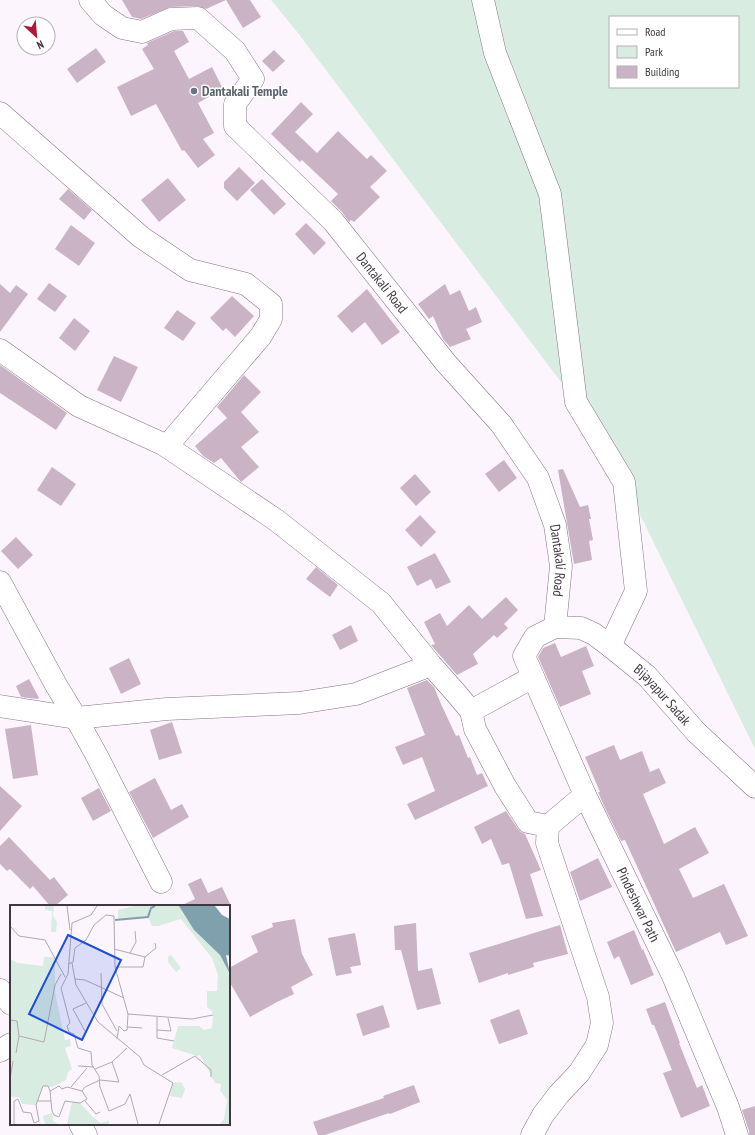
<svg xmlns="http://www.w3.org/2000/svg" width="755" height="1135" viewBox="0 0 755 1135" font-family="'PT Sans Narrow',sans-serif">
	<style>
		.green { fill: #d8ece1; fill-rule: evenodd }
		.building { fill: #cab3c5 }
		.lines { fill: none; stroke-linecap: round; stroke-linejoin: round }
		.minor-casing { stroke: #857386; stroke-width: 23 }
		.minor { stroke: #fff; stroke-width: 22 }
		.worship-dot { fill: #6b7280; stroke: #fff; stroke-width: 1.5 }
		.labels { text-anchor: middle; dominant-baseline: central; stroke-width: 3; stroke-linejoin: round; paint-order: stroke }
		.worship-label { font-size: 14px; font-weight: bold; fill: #5b616d; stroke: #fff; text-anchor: start }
		.street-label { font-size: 14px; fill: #403840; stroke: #fff }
		.inset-river { fill: none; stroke: #7fa1ad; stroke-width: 2 }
		.inset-road { fill: none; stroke: #b1a9b1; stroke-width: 1 }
		.view { fill: #1d4ed8; fill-opacity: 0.15; stroke: #1d4ed8; stroke-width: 2 }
		.inset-edge { fill: none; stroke: #403840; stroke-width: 2 }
	</style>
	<rect width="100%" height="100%" fill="#fdf5fd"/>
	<!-- green -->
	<path class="green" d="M271 0H755V749L624 482 576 402 298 33ZM610 17H738V87H610Z"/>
	<!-- building -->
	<path class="building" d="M122 0H250L261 17 243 28 226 0 206 9 198 6 170 7 141 19 132 17Z
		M174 31H183L189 42 174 51 189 79 212 67 223 89 198 103 214 133 203 139 215 155 198 168 184 150 182 151 156 104 131 116 117 87 154 69 142 49 148 45 147 43Z
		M96 48 106 62 77 83 67 69Z
		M274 50 285 61 273 72 262 61Z
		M301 102 313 114 295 132 317 153 338 131 367 159 371 155 387 171 370 187 380 197 354 222 351 220 349 222 342 212 331 201 338 194 302 160 300 162 271 134Z
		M239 167 255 183 237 201 224 188V182Z
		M168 178 186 200 159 222 141 200Z
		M262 179 286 204 274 215 250 190Z
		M68 189 92 210 84 220 59 199Z
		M306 223 326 243 314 255 295 234Z
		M71 225 95 243 79 266 55 249Z
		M49 283 67 296 55 312 37 299Z
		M0 284 10 293 16 285 28 294 0 332Z
		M445 284 450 295 460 290 469 311 476 307 482 322 466 329 471 339 450 347 443 339 433 316 429 319 418 304Z
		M367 289 400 332 382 345 365 322 352 333 337 316Z
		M232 296 254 316 235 337 226 328 223 331 210 318Z
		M177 310 196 323 183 341 164 328Z
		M74 318 90 331 75 351 59 338Z
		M114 356 138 367 121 402 97 390Z
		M0 365 67 413 56 430 0 393Z
		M244 375 261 392 241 412 259 432 241 447 259 467 241 482 221 458 214 463 203 456 195 446 227 418 217 407Z
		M504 460 517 478 499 492 485 474Z
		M52 467 76 484 61 506 37 490Z
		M563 469 580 507 588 505 591 519H589L593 540 589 541 592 560 574 564 558 470Z
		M415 474 431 492 416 506 400 488Z
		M420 515 436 532 421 547 405 530Z
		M16 537 33 555 18 569 1 551Z
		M435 553 451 582 436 589 431 579 417 586 407 567Z
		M316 567 338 585 330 597 306 579Z
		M506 597 518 610 504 624 508 628 497 638 494 635 473 654 478 664 457 675 431 645 435 644 424 622 440 613 447 626 469 605 482 619Z
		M351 625 358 641 340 650 332 635Z
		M555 643 561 657 586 646 594 666 582 671 591 694 560 707 538 657 543 648Z
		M129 658 141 684 121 694 109 668Z
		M29 679 39 698 37 699 21 697 16 686Z
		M427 680 434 687 441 704 456 736 459 735 468 758 470 757 477 775 482 773 488 786 415 820 407 804 435 791 422 757 403 765 395 747 425 735 407 688Z
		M172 722 182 753 159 760 150 730Z
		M31 725 38 775 13 779 5 729Z
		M614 745 620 760 642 751 650 772 659 768 666 783 643 794 664 844 695 827 709 853 679 869 693 898 724 884 748 936 726 945 720 932 676 952 625 840 621 841 604 806 598 792H600L585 757Z
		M155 778 171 810 182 804 189 817 153 838 129 792Z
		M0 786 22 806 0 831Z
		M99 788 111 811 93 821 81 798Z
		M506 811 518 829 521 832 525 834 541 870 530 874 543 916 526 919 509 863 502 865 491 839 482 844 474 827Z
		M9 837 50 880 54 877 68 895 55 906H50L33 886 30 889 10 869 7 871 0 864V846Z
		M598 858 612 887 580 901 570 872Z
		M201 878 208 893 222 887 231 906H180L195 899 188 884Z
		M295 919 302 954 313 975 291 987 294 994 277 1002 250 1017 229 981V968L258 952 251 936 273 927 272 923Z
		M416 923 418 971 432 968 441 1004 417 1010 401 950H395L394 926Z
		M560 925 568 954 533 963 534 967 508 975V973L479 983 469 953Z
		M634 930 642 950 643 949 654 975 631 985 619 956 614 959 607 942Z
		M355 933 361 965 350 967 352 973 336 976 328 938Z
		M665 1002 680 1043H679L697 1088 702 1085 710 1106 681 1118 663 1073 672 1070 654 1025H652L646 1009Z
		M383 1005 390 1027 363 1036 356 1014Z
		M519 1009 528 1034 499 1044 490 1020Z
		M414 1085 420 1102 390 1114 389 1113 325 1135H318L313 1122 384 1098 383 1096Z
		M755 1106V1135H749V1131L742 1110Z"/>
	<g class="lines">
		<defs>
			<g id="minor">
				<path id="s1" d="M90 0 103 15 122 28 142 32 171 19 198 18 235 51 253 79 235 104V126L333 221 446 363 501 424 538 478 555 525 561 566 555 627 535 637 524 656 585 795 673 976 728 1107 737 1135"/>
				<path d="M483 0 495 53 550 194 576 402 624 482 636 591 610 646"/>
				<path d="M0 113 141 237 190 270 246 284 271 304V319L261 336 167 446"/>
				<path d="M0 350 79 406 163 444 276 520 381 603 431 665 455 692 471 711 475 729 505 786 528 822 548 826"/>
				<path d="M0 582 56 685 76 718 97 756 161 882"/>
				<path id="s2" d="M555 627 581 628 594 634 610 646 647 676 696 732 755 787"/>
				<path d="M0 706 76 718 167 709 299 703 356 694 431 665"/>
				<path d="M471 711 533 677"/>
				<path d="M0 990 11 1004"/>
				<path d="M0 1051 11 1044"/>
				<path d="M80 1124 86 1135"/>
				<path d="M532 1135 543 1115 559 1094 579 1073 597 1045 602 1023 598 997 547 843 548 826 585 795"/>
			</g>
		</defs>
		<!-- minor casing -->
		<use href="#minor" class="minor-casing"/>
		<!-- minor -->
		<use href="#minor" class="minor"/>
	</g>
	<!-- markers -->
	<circle class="worship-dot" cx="194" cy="91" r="4"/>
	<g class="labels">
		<!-- worship labels -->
		<g class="worship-label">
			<text x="202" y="91">Dantakali Temple</text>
		</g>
		<!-- street labels -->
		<g class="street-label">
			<text stroke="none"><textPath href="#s1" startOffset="473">Dantakali Road</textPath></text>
			<text stroke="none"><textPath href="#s1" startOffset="809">Dantakali Road</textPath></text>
			<text stroke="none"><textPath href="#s2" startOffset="132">Bijayapur Sadak</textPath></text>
			<text stroke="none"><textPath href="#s1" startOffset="1194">Pindeshwar Path</textPath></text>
		</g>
	</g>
	<!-- overview -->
	<g transform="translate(10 905)">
		<rect width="220" height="220" fill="#fdf5fd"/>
		<path d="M35 1H46H44L43 11 47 17 46 27H41L42 6 35 5ZM125 1H169L184 25 210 50 220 69V219H210L214 214 217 195 210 185 211 179 205 178 190 150 187 151 162 143 168 121H189L194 125 202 123 203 110 202 106 197 102V86H207L208 70 202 53 171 14 148 21H142L138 12 108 15V5ZM161 50 171 63 166 67 158 57V52ZM34 52H45V87L55 135 60 134 61 141 55 143 62 164 58 167 56 175 42 182 33 181 26 200 12 199 9 192H2L0 187V54L8 58 33 61ZM171 177 175 184 172 193 160 191 163 178ZM62 197 70 198 83 212 90 218 99 216V219H57ZM42 208 43 216 48 219H35L33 211Z" fill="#d8ece1"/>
		<path d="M169 1H205L212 10 220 14V51L216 50 220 69 210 50 184 25Z" fill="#7fa1ad"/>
		<path class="inset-river" d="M105 15 138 12 141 3 145 1"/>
		<path class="inset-road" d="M57 1 60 25M0 21 9 31 35 35 55 72M104 44 135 52 146 43 145 38M120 48 126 37 125 26M62 58 66 80 88 117 130 152 134 160 163 178 149 219M58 59 63 57 65 43 76 35 84 20 96 10 104 11 105 62 118 109 117 125 114 126 109 121 107 134M105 62H133L135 52M91 68 92 99 107 126M58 69 51 83 60 118 57 121 59 127 64 129 68 143 81 147 82 160 89 171 90 182 99 206 115 199 120 189 128 219M58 69 62 18 81 10 87 1M65 74 75 75 114 93M76 98 63 104 76 128M118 109 182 114 203 110M147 112V133L164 136M0 115 7 116 9 131 34 137 45 80 51 69M117 122 132 123M147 125 161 126 158 113M6 148 9 131M102 157 117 143M68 161 84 162M152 170 185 151 201 165V172M0 174 3 156M61 182 77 163M40 186 49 181 52 184 57 182 72 186M28 196H41M75 196 86 209 90 207M4 219V196L8 194 13 207 21 208 24 218 29 216 26 200 33 181H38L40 186 42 206 44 210 49 212 55 196 70 198 77 194 72 186 75 182 90 175 109 177 102 157 85 164"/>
		<path class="view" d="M58 30 111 55 72 135 19 109Z"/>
		<rect width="220" height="220" class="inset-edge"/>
	</g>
	<!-- legend -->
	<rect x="609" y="16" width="130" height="72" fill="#ffffff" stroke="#b3afb3"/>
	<rect x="617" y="29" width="20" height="6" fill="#ffffff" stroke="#b3afb3"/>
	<text x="645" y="36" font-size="12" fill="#403840">Road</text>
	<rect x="617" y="46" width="20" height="12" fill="#d8ece1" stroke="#b3afb3"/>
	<text x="645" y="56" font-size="12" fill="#403840">Park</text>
	<rect x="617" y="66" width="20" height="12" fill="#cab3c5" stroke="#b3afb3"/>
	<text x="645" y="76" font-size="12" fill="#403840">Building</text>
	<!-- north arrow -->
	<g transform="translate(36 36) rotate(154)"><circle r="19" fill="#ffffff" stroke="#b3afb3"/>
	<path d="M0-3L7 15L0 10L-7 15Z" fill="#ae193b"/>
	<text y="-6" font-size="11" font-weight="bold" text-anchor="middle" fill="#403840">N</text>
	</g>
</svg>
